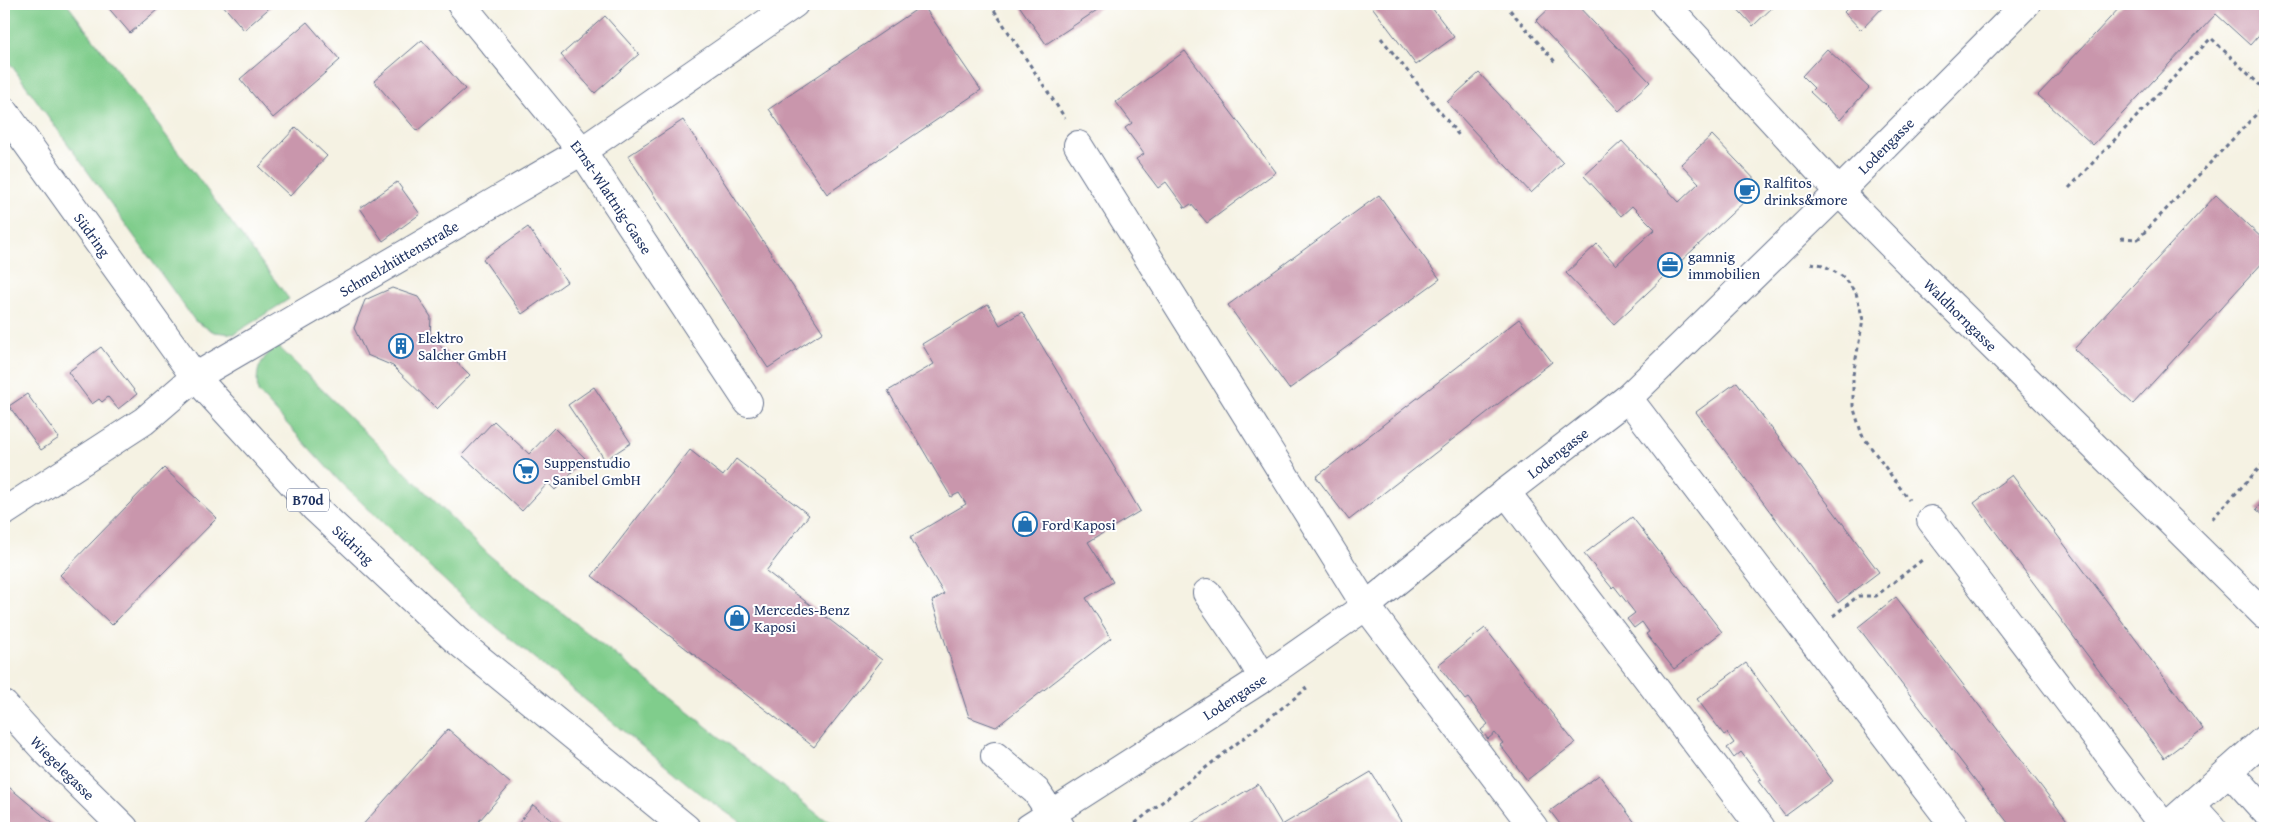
<svg xmlns="http://www.w3.org/2000/svg" width="2269" height="832" viewBox="0 0 2269 832" font-family="'Gentium Book Plus',serif">
	<style>
		.green { fill: #80cd8c; stroke: #4e7e75 }
		.building { fill: #c996ac }
		.lines { fill: none; stroke-linecap: round; stroke-linejoin: round }
		.minor-casing { stroke: #67738d; stroke-width: 30 }
		.major-casing { stroke: #67738d; stroke-width: 30 }
		.path { stroke: #67738d; stroke-width: 3; stroke-dasharray: 4 4; stroke-linecap: butt }
		.minor { stroke: #fff; stroke-width: 28 }
		.major { stroke: #fff; stroke-width: 28 }
		.labels { text-anchor: middle; dominant-baseline: central; stroke-width: 4; stroke-linejoin: round; paint-order: stroke }
		.shield { fill: #fff; stroke: #5f6d8e; stroke-width: 1 }
		.shield-label { font-size: 14px; font-weight: bold; fill: #1b2f5e }
		.street-label { font-size: 15px; fill: #1b2f5e; stroke: #fff }
		.poi-label { font-size: 15px; fill: #1b2f5e; stroke: #fff; text-anchor: start }
	</style>
	<rect width="100%" height="100%" fill="#fff"/>
	<filter id="ink" filterUnits="userSpaceOnUse"><feTurbulence type="fractalNoise" baseFrequency=".02" numOctaves="2"/><feDisplacementMap in="SourceGraphic" scale="10" xChannelSelector="R" yChannelSelector="G"/><feConvolveMatrix kernelMatrix="1 2 1 2 8 2 1 2 1" color-interpolation-filters="sRGB"/></filter>
	<filter id="wash" filterUnits="userSpaceOnUse"><feTurbulence type="fractalNoise" baseFrequency=".0096" numOctaves="4" result="noise"/><feDisplacementMap in="SourceGraphic" scale="20" xChannelSelector="R" yChannelSelector="G"/><feGaussianBlur stdDeviation="1.12" result="paint"/><feColorMatrix in="noise" values="0 0 0 0 0 0 0 0 0 0 0 0 0 0 0 0 0 1.4 0 .05"/><feComposite in="paint" operator="in"/></filter>
	<g filter="url(#wash)">
		<rect width="100%" height="100%" fill="#f5f2e3"/>
		<!-- green -->
		<path class="green" d="M4 4H67L289 299 234 334 214 332 195 321 4 55Z
			M277 345 489 555 821 817 847 828H749L700 794 478 612 342 484 258 392C255 368 260 361 277 345Z"/>
		<g id="blocks">
			<!-- building -->
			<path class="building" d="M105 4H164L130 33Z
				M222 4H274L244 30Z
				M1018 4H1106L1046 44Z
				M1370 4H1429L1454 37 1416 65Z
				M1554 4H1576L1650 82 1619 111 1536 21Z
				M1733 4H1776L1753 26Z
				M1852 4H1886L1861 30 1844 12Z
				M2123 4H2265V28L2250 45 2216 14 2093 145 2038 95Z
				M923 5 981 90 827 194 769 109Z
				M605 16 639 54 595 93 561 55Z
				M307 22 340 60 273 118 240 79Z
				M422 40 465 89 417 131 374 81Z
				M1827 49 1869 88 1840 120 1810 92 1814 88 1802 76Z
				M1185 51 1276 172 1207 223 1191 204 1185 208 1166 182 1158 188 1136 159 1144 154 1125 128 1132 123 1116 102Z
				M1479 73 1563 163 1531 193 1447 102Z
				M683 120 823 332 768 368 628 156Z
				M296 127 327 156 290 196 259 167Z
				M1712 135 1761 186 1614 324 1566 273 1597 244 1616 265 1655 229 1632 206 1621 216 1584 176 1622 141 1679 202 1699 183 1681 164Z
				M397 182 420 214 383 241 360 208Z
				M1379 195 1440 279 1289 389 1228 305Z
				M2216 195 2265 241V260L2133 404 2074 349Z
				M528 227 567 282 522 314 483 259Z
				M392 288 418 297 431 317 430 336 470 375 437 409 393 366 367 355 354 328 365 300Z
				M988 304 1000 325 1022 312 1140 511 1088 542 1113 582 1086 598 1111 638 996 727 969 717 932 601 944 594 910 537 966 504 959 493 951 497 888 391 934 364 922 344Z
				M1519 319 1552 362 1349 520 1316 477Z
				M101 347 137 394 118 409 108 397 102 402 99 399 92 404 68 372Z
				M1737 382 1879 572 1838 603 1696 412Z
				M594 387 631 443 605 460 568 405Z
				M27 394 59 438 41 450 9 406Z
				M494 421 529 454 554 428 585 458 555 490 548 483 522 511 462 455Z
				M690 450 723 476 736 459 809 515 766 571 882 660 814 747 592 576Z
				M164 468 217 518 112 625 60 575Z
				M2012 475 2203 729 2164 758 1974 503Z
				M2265 499V517L2256 509Z
				M1632 517 1722 632 1674 669 1646 634 1649 632 1642 622 1634 628 1627 619 1635 613 1614 586 1612 588 1584 554Z
				M1896 597 2073 828H2012L1858 627Z
				M1485 628 1575 743 1527 780 1500 745 1503 743 1495 733 1488 739 1481 730 1488 724 1468 698 1465 700 1438 665Z
				M1746 663 1833 781 1785 816 1758 781 1761 779 1741 752 1734 758 1727 748 1734 743 1727 733 1724 735 1697 699Z
				M448 729 511 784 473 828H360Z
				M1371 772 1405 828H1183L1258 784 1282 825Z
				M1599 775 1639 828H1563L1550 811Z
				M4 783 58 828H4Z
				M533 805 562 828H515Z"/>
		</g>
	</g>
	<g filter="url(#ink)">
		<use href="#blocks" fill-opacity="0" stroke="#67738d" stroke-width="1"/>
		<g class="lines">
			<defs>
				<g id="minor">
					<path id="s1" d="M461 4 582 151 748 402"/>
					<path id="s2" d="M1665 4 1839 192 1930 284 2265 615"/>
					<path d="M1078 145 1366 606 1534 828"/>
					<path d="M1628 398 1956 828"/>
					<path d="M1506 492 1761 828"/>
					<path id="s3" d="M4 512 144 421 195 377 582 151 794 4"/>
					<path d="M1931 520 2165 828"/>
					<path d="M1207 593 1249 654 1263 678"/>
					<path id="s4" d="M4 705 44 749 124 828"/>
					<path d="M995 756 1036 791 1061 828"/>
					<path d="M2229 771 2265 811"/>
					<path d="M2191 805 2212 828"/>
					<path id="s5" d="M1029 828 1263 678 1366 606 1506 492 1628 398 1839 192 2026 4"/>
					<path d="M2165 828 2265 739"/>
				</g>
				<g id="major">
					<path id="s6" d="M4 111 195 377 315 508 455 639 686 828"/>
				</g>
			</defs>
			<!-- minor casing -->
			<use href="#minor" class="minor-casing"/>
			<!-- major casing -->
			<use href="#major" class="major-casing"/>
			<!-- path -->
			<path class="path" d="M990 4 1065 118
				M1510 10 1556 63
				M1381 38 1461 138
				M2069 188 2211 38 2265 90
				M2121 238 2138 239 2265 105
				M1811 263 1823 265 1842 276 1856 293 1863 320 1853 375V406L1862 435 1909 500
				M2212 519 2265 462
				M1833 616 1858 596H1876L1922 560
				M1129 828 1306 689 1304 686"/>
			<!-- minor -->
			<use href="#minor" class="minor"/>
			<!-- major -->
			<use href="#major" class="major"/>
		</g>
	</g>
	<!-- icons -->
	<defs>
		<symbol id="cafe-ring" viewBox="-11 -11 22 22"><circle r="9.5" fill="#fff" stroke="#1f6fb2" stroke-width="1.5"/><path d="M-5.5-4.5H6V0H3Q3 3.5 0 3.5H-2.5Q-5.5 3.5-5.5 0ZM3-3.2v2h1.7v-2ZM-6 4.5H4V6H-6Z" fill="#1f6fb2"/></symbol>
		<symbol id="office-ring" viewBox="-11 -11 22 22"><circle r="9.5" fill="#fff" stroke="#1f6fb2" stroke-width="1.5"/><path d="M-6-3h4V-5.5h4V-3h4V5H-6ZM-1-4.5V-3h2v-1.5ZM-6 0V1H6V0Z" fill="#1f6fb2"/></symbol>
		<symbol id="building-ring" viewBox="-11 -11 22 22"><circle r="9.5" fill="#fff" stroke="#1f6fb2" stroke-width="1.5"/><path d="M-4-6H4V6H1V3H-1V6H-4ZM-2.5-4.3h1.7v1.8h-1.7ZM.8-4.3h1.7v1.8H.8ZM-2.5-1h1.7V.8h-1.7ZM.8-1h1.7V.8H.8Z" fill="#1f6fb2"/></symbol>
		<symbol id="supermarket-ring" viewBox="-11 -11 22 22"><circle r="9.5" fill="#fff" stroke="#1f6fb2" stroke-width="1.5"/><path d="M-6-5.5h2.5l.6 2H6L4.5 2H-2.5L-4.4-4H-6ZM-1.5 3.2a1.3 1.3 0 1 0 .1 0ZM3 3.2a1.3 1.3 0 1 0 .1 0Z" fill="#1f6fb2"/></symbol>
		<symbol id="shop-ring" viewBox="-11 -11 22 22"><circle r="9.5" fill="#fff" stroke="#1f6fb2" stroke-width="1.5"/><path d="M-5-2.5h2.3a2.7 3.5 0 0 1 5.4 0H5L5.5 6h-11ZM-1.5-2.5h3a1.5 2.3 0 0 0-3 0Z" fill="#1f6fb2"/></symbol>
	</defs>
	<g fill-rule="evenodd">
		<use href="#cafe-ring" x="1733" y="177" width="28" height="28"/>
		<use href="#office-ring" x="1656" y="251" width="28" height="28"/>
		<use href="#building-ring" x="387" y="332" width="28" height="28"/>
		<use href="#supermarket-ring" x="512" y="457" width="28" height="28"/>
		<use href="#shop-ring" x="1011" y="510" width="28" height="28"/>
		<use href="#shop-ring" x="723" y="604" width="28" height="28"/>
	</g>
	<g class="labels">
		<!-- shield labels -->
		<rect class="shield" x="287" y="488.5" width="42" height="23" rx="4"/>
		<g class="shield-label">
			<text x="308" y="500">B70d</text>
		</g>
		<!-- street labels -->
		<g class="street-label">
			<text stroke="none"><textPath href="#s5" startOffset="1099">Lodengasse</textPath></text>
			<text stroke="none"><textPath href="#s1" startOffset="245">Ernst-Wlattnig-Gasse</textPath></text>
			<text stroke="none"><textPath href="#s6" startOffset="152">Südring</textPath></text>
			<text stroke="none"><textPath href="#s3" startOffset="470">Schmelzhüttenstraße</textPath></text>
			<text stroke="none"><textPath href="#s2" startOffset="429">Waldhorngasse</textPath></text>
			<text stroke="none"><textPath href="#s5" startOffset="649">Lodengasse</textPath></text>
			<text stroke="none"><textPath href="#s6" startOffset="558">Südring</textPath></text>
			<text stroke="none"><textPath href="#s5" startOffset="244">Lodengasse</textPath></text>
			<text stroke="none"><textPath href="#s4" startOffset="86">Wiegelegasse</textPath></text>
		</g>
		<!-- poi labels -->
		<g class="poi-label">
			<text x="1764" y="182">Ralfitos<tspan x="1764" dy="17">drinks&amp;more</tspan></text>
			<text x="1688" y="256">gamnig<tspan x="1688" dy="17">immobilien</tspan></text>
			<text x="418" y="337">Elektro<tspan x="418" dy="17">Salcher GmbH</tspan></text>
			<text x="544" y="462">Suppenstudio<tspan x="544" dy="17">- Sanibel GmbH</tspan></text>
			<text x="1042" y="524">Ford Kaposi</text>
			<text x="754" y="609">Mercedes-Benz<tspan x="754" dy="17">Kaposi</tspan></text>
		</g>
	</g>
	<!-- margin -->
	<rect width="2269" height="832" fill="none" stroke="#fff" stroke-width="20"/>
</svg>
